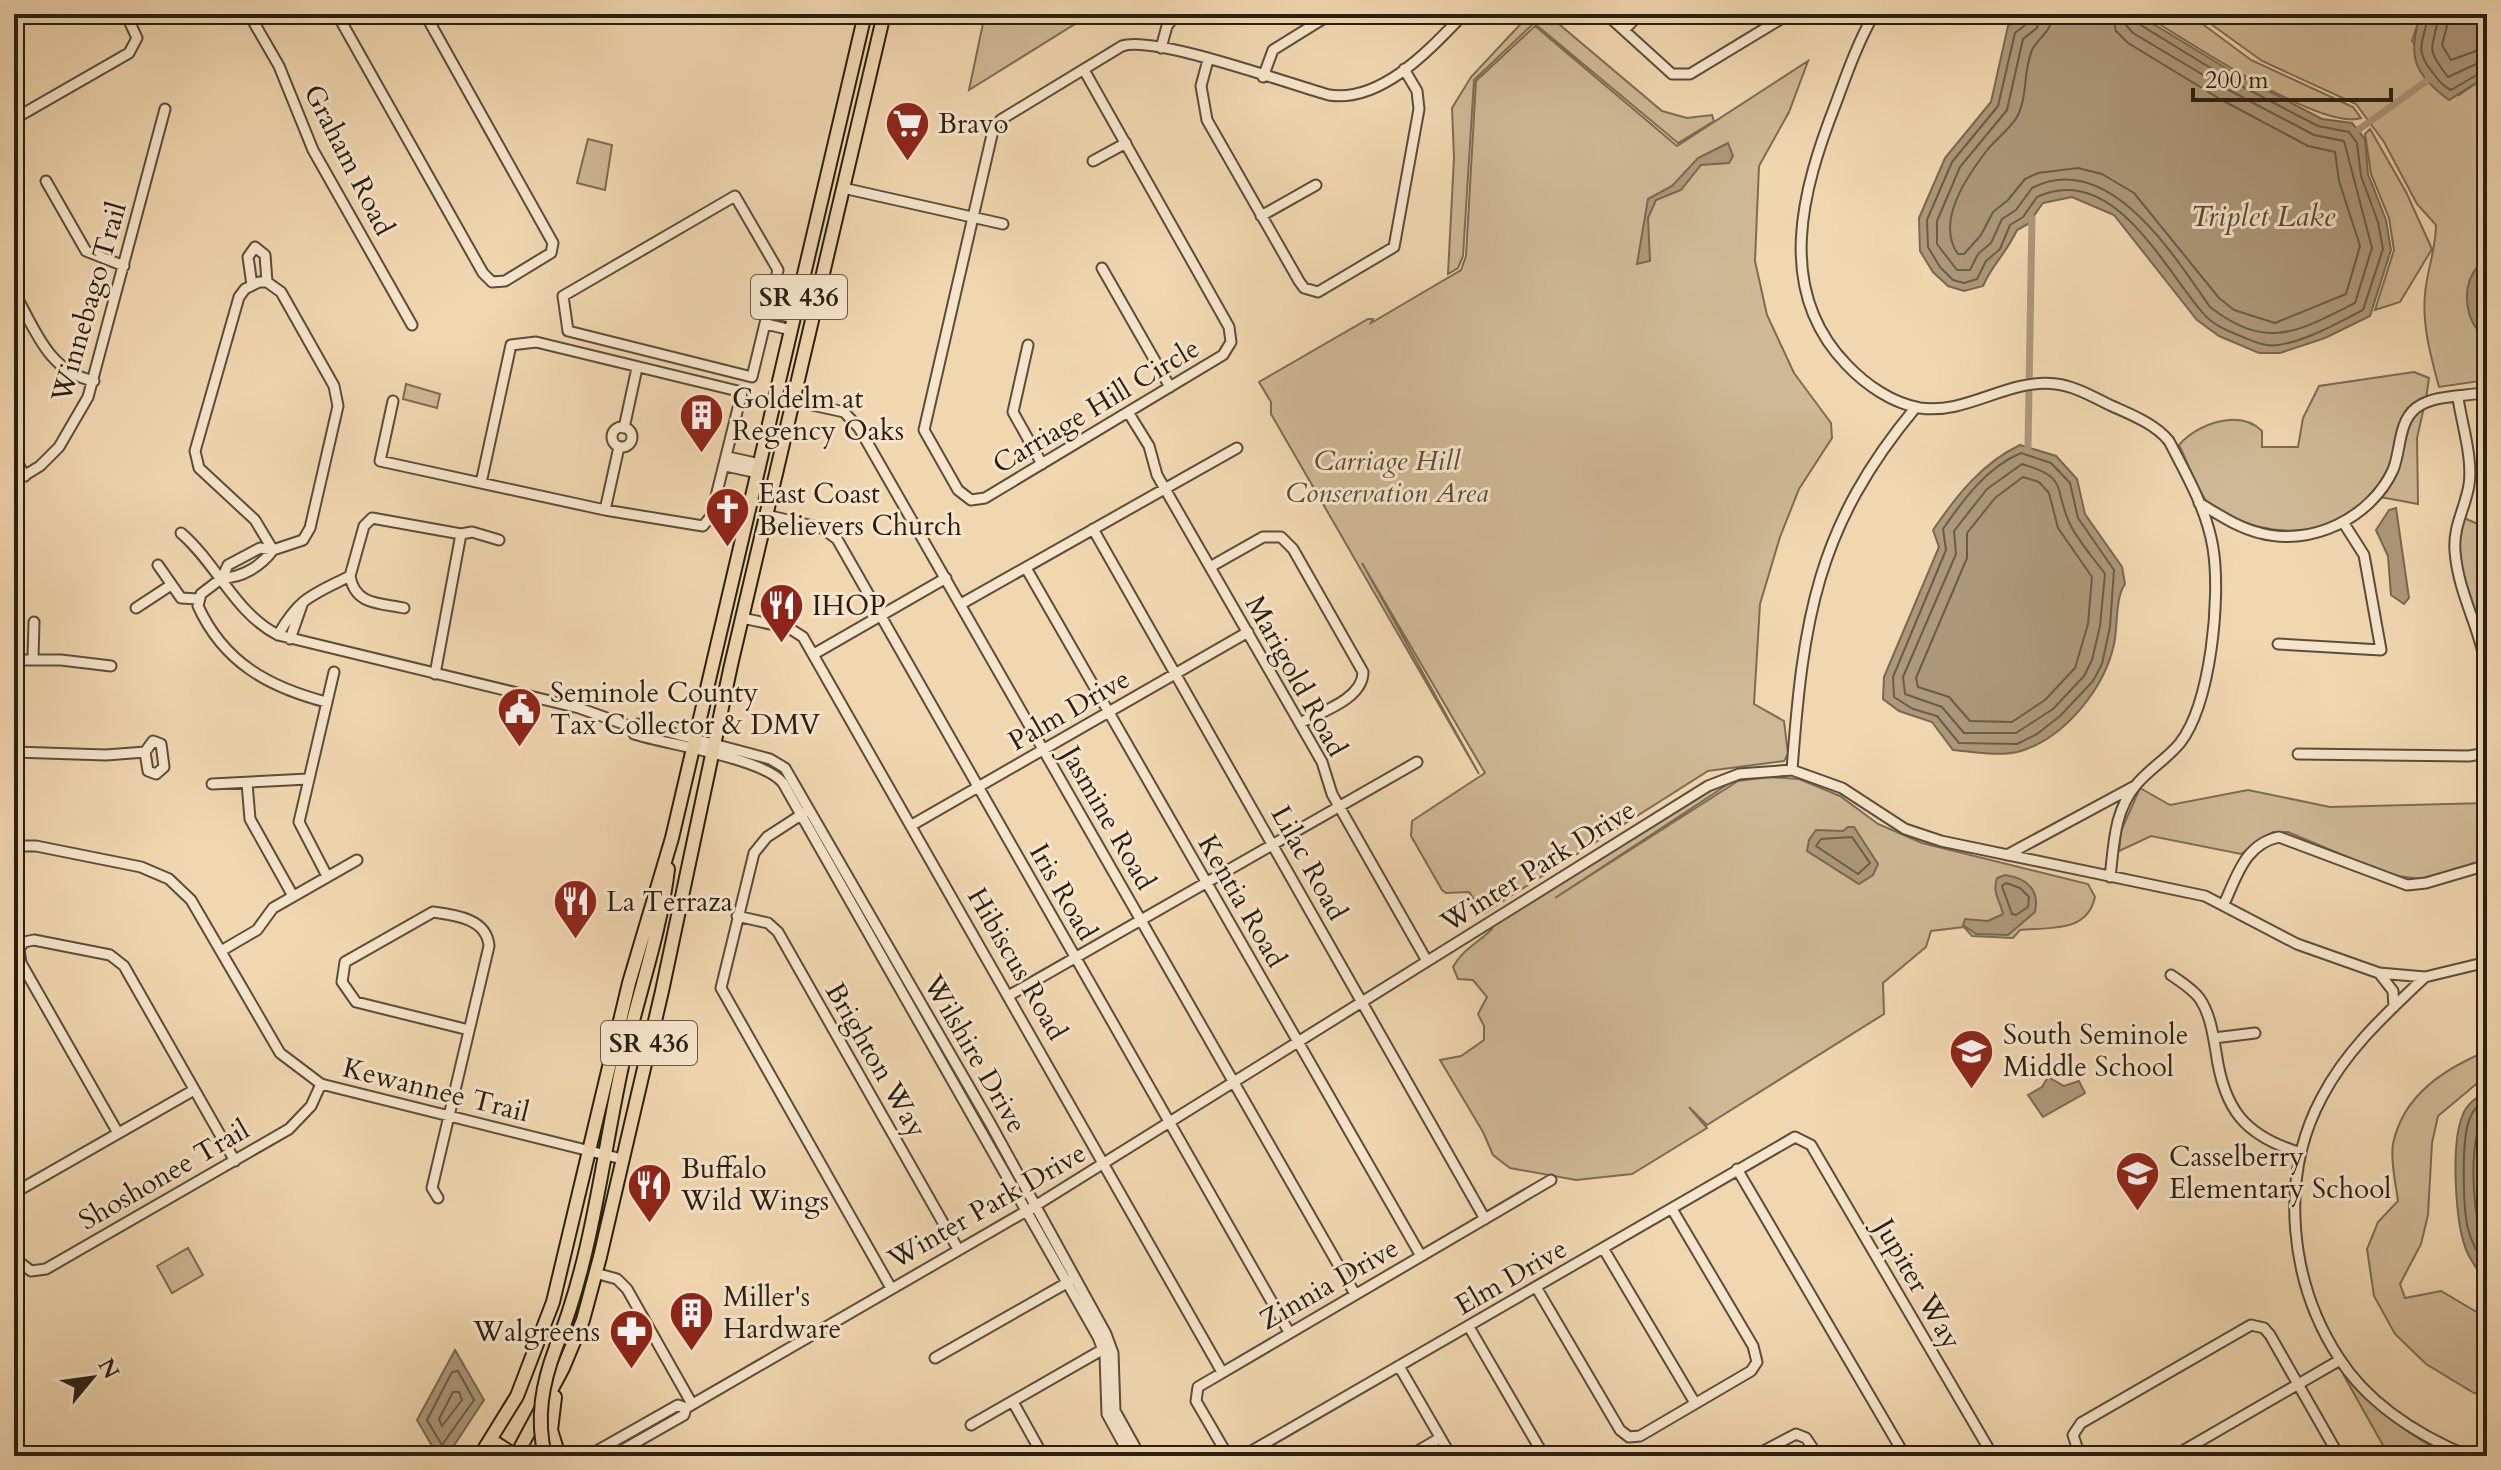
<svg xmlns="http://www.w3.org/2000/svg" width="2501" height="1470" viewBox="0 0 2501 1470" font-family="Cardo,serif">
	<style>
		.green { fill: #cfb895; stroke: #7c6c54; stroke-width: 2 }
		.water { fill: #ad987b; stroke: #786851; stroke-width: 2 }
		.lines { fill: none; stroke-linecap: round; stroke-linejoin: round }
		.shore { stroke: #6a5c47; stroke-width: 2 }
		.canal { stroke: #ad987b; stroke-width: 7 }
		.minor-casing { stroke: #5a4d3a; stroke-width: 13 }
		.major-casing { stroke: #281f13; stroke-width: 16 }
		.minor { stroke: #f6e5cc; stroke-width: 9 }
		.major { stroke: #f1d7b0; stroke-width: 12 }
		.major-bridge-casing { stroke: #281f13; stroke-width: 16; stroke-linecap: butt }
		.major-bridge { stroke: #f1d7b0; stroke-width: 12 }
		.labels { text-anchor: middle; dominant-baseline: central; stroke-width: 6; stroke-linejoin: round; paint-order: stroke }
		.shield { fill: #f6e5cc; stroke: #665a4a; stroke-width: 2 }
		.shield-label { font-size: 26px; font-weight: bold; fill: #281f13 }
		.poi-label { font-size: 28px; fill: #281f13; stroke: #f6e5cc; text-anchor: start }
		.street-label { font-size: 28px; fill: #281f13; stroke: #f6e5cc }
		.park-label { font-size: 28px; font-style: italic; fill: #5a4d3a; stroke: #f6e5cc }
		.water-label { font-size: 30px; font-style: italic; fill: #574937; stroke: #f6e5cc }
	</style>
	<rect width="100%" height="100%" fill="#f1d7b0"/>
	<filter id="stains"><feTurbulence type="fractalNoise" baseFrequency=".0025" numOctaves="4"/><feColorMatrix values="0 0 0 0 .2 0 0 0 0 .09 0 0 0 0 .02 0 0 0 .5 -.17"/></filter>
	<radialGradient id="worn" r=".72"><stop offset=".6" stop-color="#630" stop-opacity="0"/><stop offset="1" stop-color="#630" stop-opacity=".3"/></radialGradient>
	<!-- green -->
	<path class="green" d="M985 14H1091L969 90Z
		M1530 14H1547L1662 111 1687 118 1712 115 1714 121 1678 143 1534 23 1474 80 1463 256 1458 268 1448 274 1454 158 1452 108 1471 77Z
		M2143 14H2189L2251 60 2353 107 2361 118C2322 132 2183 38 2143 14Z
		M2197 14H2421L2412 41 2459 95 2487 76V380L2439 387C2431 357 2422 325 2425 294 2427 270 2436 249 2436 225L2417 204 2384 142 2356 104 2262 61Z
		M1535 26 1677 146 1808 61 1789 112 1759 166 1755 261 1767 315 1794 373 1831 423 1832 438 1799 489 1780 537 1760 604 1754 704 1784 721 1788 754 1784 761 1708 771 1484 913 1469 892 1446 893 1442 890 1411 836 1412 821 1485 773 1362 563 1479 774 1271 414V402L1259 382 1368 319H1373L1371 323 1461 270 1466 256 1476 81Z
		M2370 129 2406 192 2432 249 2400 302 2375 310 2394 250 2389 218 2371 174 2365 134Z
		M588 139 612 145 605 190 577 183Z
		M2414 372 2429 378 2426 399C2401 413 2399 453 2385 478 2353 533 2284 544 2231 516 2224 513 2214 510 2209 505 2200 495 2186 459 2179 445 2198 423 2240 409 2262 431V447H2298L2303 418 2319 386Z
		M406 384 440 394 437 408 403 399Z
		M2424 407 2417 438 2418 504 2380 497 2398 466 2412 417Z
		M2464 518 2487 528V617L2478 621C2461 590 2454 552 2464 518Z
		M1769 777 1799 779 1840 796 1878 824 1922 843 2088 884 2095 897C2087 933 2051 927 2020 930L2013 938 1972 936 1964 927 1931 931 1926 947 1883 983 1884 1014 1707 1125 1689 1107 1707 1128 1632 1174 1576 1180 1510 1168 1493 1155 1483 1132 1440 1060 1461 1056 1484 1040V1026L1478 1014 1487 997 1473 980 1458 979 1453 967C1462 950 1478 943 1492 929V925L1709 789 1736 779 1555 898 1738 781Z
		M2140 788 2170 805 2248 790 2330 807 2487 803V861L2420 879 2390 875 2288 832H2273L2241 854 2151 836 2119 851 2121 831Z
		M2487 1051V1075L2438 1116 2432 1143 2428 1215 2421 1244 2400 1284 2405 1298 2441 1291 2485 1317 2483 1339 2487 1341V1393H2474L2426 1364 2395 1334 2374 1296 2367 1249 2378 1222 2398 1201C2396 1184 2390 1161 2393 1144 2403 1095 2444 1069 2487 1051Z
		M188 1248 203 1275 172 1293 157 1266Z
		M2343 1374C2376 1408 2408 1437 2452 1456H2389Z"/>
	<!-- water -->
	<path class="water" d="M2027 14H2137L2234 73 2322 119 2352 123 2365 139 2368 174 2386 220 2391 250 2370 316 2325 338 2280 353H2259L2219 336 2197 320 2114 215 2072 197 2043 203 2028 224 2017 230C2006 254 1993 263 1983 286L1964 291 1948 286 1933 272 1920 251 1919 218 1945 158 1991 102 2008 26Z
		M2421 14H2487V76L2449 100C2413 74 2407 54 2421 14Z
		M1728 143 1733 156 1729 163 1701 165 1681 190 1656 200 1648 218 1650 261 1637 264 1648 199 1672 186 1698 158Z
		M2479 265H2487C2487 283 2489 320 2478 331 2464 312 2462 283 2479 265Z
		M2020 445 2056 456 2077 479 2085 514 2122 567 2125 584C2115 598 2118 626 2114 644 2105 687 2066 737 2021 751 2001 757 1974 752 1953 750L1932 722 1899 711 1883 699 1884 677 1939 547 1933 530C1957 495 1982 463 2020 445Z
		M2396 508 2409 598 2404 604 2391 595 2388 556 2376 530 2389 510Z
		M1848 827H1854L1878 864 1873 875 1859 884 1807 851 1809 840 1816 830 1843 831Z
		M2005 875C2027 878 2040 890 2035 912L2008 935 1976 934 1963 925 1965 919 1988 921 2003 914C2000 900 1992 894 1997 878Z
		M2048 1077 2064 1086 2079 1081 2085 1093 2043 1117 2028 1095 2042 1087Z
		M2487 1091V1283C2480 1273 2472 1263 2467 1252 2455 1224 2451 1145 2462 1117 2466 1104 2476 1098 2487 1091Z
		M455 1350 484 1400 447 1456H438L417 1420Z"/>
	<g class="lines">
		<!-- shore -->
		<path class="shore" d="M2030 14 2029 22 2015 33 1998 106 1952 162 1927 220 1928 247 1940 267 1953 280 1964 283 1977 279 1986 261 2000 249 2010 225 2023 217 2037 197C2112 162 2162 265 2202 312 2212 325 2228 331 2243 337 2255 342 2265 347 2278 345 2307 341 2337 323 2363 310L2383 249 2378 222 2361 176 2357 143 2349 132 2318 126 2230 80 2139 24 2134 14
			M2040 14 2037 28 2023 39 2007 110 1960 167 1937 221V244L1957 270H1970L1978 254 1991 243 2002 219 2016 210 2032 188C2108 149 2173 254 2210 307 2267 351 2297 332 2355 303L2372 248 2344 141 2314 135 2225 88 2133 33 2126 25 2124 14
			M2052 14C2052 33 2039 36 2032 50 2023 71 2028 97 2017 117 2010 129 1997 138 1988 149 1967 176 1935 222 1958 254H1964L1981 235 1993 212 2008 200 2025 179 2038 173 2078 168 2102 174 2134 193 2219 298 2234 310 2275 323 2346 294 2360 246 2339 181 2335 152 2308 146 2220 99 2128 43 2116 31 2112 14
			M2428 14C2425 42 2412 47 2433 73 2439 81 2443 86 2451 90L2487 69
			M2438 14C2436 50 2421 42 2448 77L2487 59
			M2450 14 2442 45 2451 60 2487 47
			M2021 453 2051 463 2070 483 2078 518 2114 570 2110 627 2102 664 2093 681 2060 716 2037 734 2017 744 1959 743 1937 716 1913 709 1894 697 1893 677 1946 550 1943 529C1963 500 1987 467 2021 453Z
			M2022 464C2069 478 2053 486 2069 522 2077 540 2093 557 2105 574L2100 626 2092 660 2084 676 2053 709 2016 733H1964L1942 707 1905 694 1903 677 1956 554 1954 531 1987 489Z
			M2023 477 2039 482 2049 493 2058 528 2092 577 2088 624 2075 668 2045 700 2012 722 1970 721 1949 697 1918 687 1916 678 1967 558V533L1995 498Z
			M1852 837 1870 863 1858 874 1816 846 1821 839Z
			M2006 883 2020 888 2029 897 2028 907 2016 915 2012 914 2002 886Z
			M2487 1100C2479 1105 2473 1109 2470 1118 2461 1137 2463 1208 2468 1229 2472 1244 2479 1256 2487 1268
			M2487 1112C2466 1133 2472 1225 2487 1250
			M458 1371 474 1400 442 1445 427 1420 452 1372Z
			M453 1392H459L462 1400 442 1426 439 1419Z"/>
		<!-- canal -->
		<path class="canal" d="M2358 130 2428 80
			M2028 447 2032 218"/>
		<defs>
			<path id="minor" d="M249 14 279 66 313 150 412 325
				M337 14 483 273 492 282 505 281 551 253 553 243 425 14
				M1606 14 1672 74H1690L1789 14
				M1874 14C1858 42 1847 73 1836 103 1802 190 1774 290 1847 365 1866 385 1892 403 1920 408 1967 415 2008 378 2056 384 2075 386 2095 398 2112 406 2132 415 2155 424 2169 441 2186 474 2207 510 2213 548 2221 597 2211 703 2180 743 2167 759 2149 769 2136 785 2114 811 2114 845 2110 877
				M1624 30 1640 14
				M1161 48 1167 26 1176 14
				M1208 60 1201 86 1207 120 1299 281 1304 288 1318 292 1394 247 1419 109 1417 91 1404 69
				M1084 70 1229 327 1231 342 1223 355 985 498 971 500 958 490 924 430 994 126 1002 119 1122 46C1155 35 1289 84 1329 95 1382 103 1431 48 1464 14
				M1263 77 1273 50 1331 14
				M14 119 129 53 137 38 126 14
				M1093 161 1126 143
				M46 181 86 251 124 266
				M843 188 1003 224
				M735 196 778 270 752 377 568 331 563 296Z
				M1261 216 1316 185
				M1102 268 1170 387
				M259 282H267L281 292 334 386 338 406 310 528 303 540 273 550 255 520 199 468 195 451 239 297 245 289Z
				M252 285 248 257 255 247 265 255 267 282
				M14 292C35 329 48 372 94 381
				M769 312 794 318
				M766 324 791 330
				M1028 345 1013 412 1042 464
				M2458 398C2462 425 2473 458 2469 485 2465 509 2453 526 2455 551 2458 594 2481 629 2487 671
				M393 401 380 461 605 510 703 526 711 516 742 392 536 342 511 345 481 483
				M794 401 844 412 859 428 1355 1294
				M1128 412 1149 446 1157 475 1322 762 1332 794 1427 961
				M612 437a10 10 0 1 1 20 0a10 10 0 1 1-20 0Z
				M624 428 637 368
				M14 457 25 476
				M728 457 760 464
				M726 466 758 473
				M14 482 40 466 59 447 88 397 165 109
				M2199 503C2218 514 2238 528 2260 533 2311 547 2371 518 2393 470 2401 451 2398 422 2416 408 2435 394 2465 397 2487 392
				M605 510 619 447
				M766 515 822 528 837 539 1289 1332
				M1093 529 1485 1219
				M181 533C217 564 235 613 278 635L579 708 632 727 638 724 770 759 785 768 990 1123 1106 1334 1113 1353 1115 1411 1140 1456
				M461 534 472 532 499 540
				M158 565 181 598 198 599
				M1210 567 1263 537H1281L1293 549 1363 672C1363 699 1321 712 1300 723
				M1026 568 1421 1256
				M350 576C355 605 379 603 404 608
				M222 578C242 578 261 566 273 550L260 548 228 565 222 578 201 594 198 606C224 663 269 687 326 702
				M961 604 1237 448
				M136 608 171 585
				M742 618 789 628 803 637 1222 1372
				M278 635C300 597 312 595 350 576L364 526 372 518 461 534 435 674
				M290 639 303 602
				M2278 644 2381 650 2364 555 2343 522
				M814 654 946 578
				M33 658 34 622
				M14 660H61L111 666
				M632 727 634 734C669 745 763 758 783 783L1098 1337 1105 1355 1107 1414 1130 1456
				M153 741 161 744 164 767 156 774 148 771 145 752Z
				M14 752 106 755 145 752
				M2298 754 2469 756 2487 753
				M1792 770C1803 620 1816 527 1916 407
				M247 783 250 819 293 896
				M212 784 308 779
				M804 813 767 837 754 853 721 988 891 1288
				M912 825 1248 632
				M14 846H36L141 867 169 879 191 900 280 1053 321 1084 622 1159
				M2007 855 2133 787
				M327 876 299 822 334 672
				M2224 904C2237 876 2245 844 2279 837L2407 885 2426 883 2487 865
				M737 916 768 923 778 932 958 1249
				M221 951 257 930 273 908 357 860
				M2379 973 2393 991 2394 1007
				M2171 975C2181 982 2193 989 2200 999 2210 1014 2213 1034 2216 1052 2224 1110 2245 1136 2301 1153
				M2425 977C2386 1014 2347 1049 2322 1097 2278 1178 2290 1283 2339 1358 2369 1405 2418 1435 2468 1456
				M1010 995 1417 762
				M2214 1038 2255 1033
				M118 1133 21 963 19 949 24 942 34 940 110 955 124 966 235 1161
				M1737 1169 1905 1456
				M14 1193 194 1090
				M438 1198 432 1188 489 946C487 919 456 915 433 912L345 962 342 982 356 1002 469 1030
				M1603 1248 1695 1403
				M14 1258 31 1271 46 1269 289 1129 311 1106 321 1084
				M595 1273 617 1279 627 1289 692 1404
				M1536 1287 1620 1430 1629 1437 1640 1436 1751 1371 1757 1362 1753 1346 1672 1209
				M1469 1327 1544 1456
				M935 1358 1072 1280
				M1400 1368 1451 1456
				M1013 1402 1043 1456
				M971 1425 1107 1347
				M588 1456 678 1405 686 1408
				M612 1456 684 1415 686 1408 1035 1206 1708 786 1739 774 1792 770 1842 788 1905 829 1941 841 2205 896 2297 944 2379 973 2425 977 2487 962
				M1228 1456 1196 1401 1198 1387 1551 1180
				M1243 1456 1795 1137 1811 1145 1993 1456
				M1409 1456 1440 1438
				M1754 1456 1796 1434 1806 1438 1818 1456
				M2080 1456 2073 1435 2081 1423 2251 1325 2264 1328 2270 1335 2339 1456
				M2174 1456 2340 1360"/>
			<path id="major" d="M556 1347C592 1258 602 1159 622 1066 636 1000 660 936 668 869
				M555 1397 551 1430 559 1456
				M491 1440 516 1456
				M480 1456 517 1396 553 1302 629 983 672 838 865 14
				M516 1456 563 1368 583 1320 600 1257 662 991 731 665 884 14"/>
		</defs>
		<!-- minor casing -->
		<use href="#minor" class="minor-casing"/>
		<!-- major casing -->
		<use href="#major" class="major-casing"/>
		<!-- minor -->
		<use href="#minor" class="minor"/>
		<!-- major -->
		<use href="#major" class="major"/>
		<defs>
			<path id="major-bridge" d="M545 1456C536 1418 542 1384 556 1347"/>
		</defs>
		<!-- major-bridge casing -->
		<use href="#major-bridge" class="major-bridge-casing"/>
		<!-- major-bridge -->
		<use href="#major-bridge" class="major-bridge"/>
	</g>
	<!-- icons -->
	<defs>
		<symbol id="supermarket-pin" viewBox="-11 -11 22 30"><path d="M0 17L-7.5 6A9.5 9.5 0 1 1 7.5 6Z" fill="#8f2418" stroke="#f6e5cc"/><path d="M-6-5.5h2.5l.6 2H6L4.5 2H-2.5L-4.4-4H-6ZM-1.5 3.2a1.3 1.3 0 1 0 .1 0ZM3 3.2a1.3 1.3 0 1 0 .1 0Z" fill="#fff"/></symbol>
		<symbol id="building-pin" viewBox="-11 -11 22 30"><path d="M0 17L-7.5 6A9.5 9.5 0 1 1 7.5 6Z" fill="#8f2418" stroke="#f6e5cc"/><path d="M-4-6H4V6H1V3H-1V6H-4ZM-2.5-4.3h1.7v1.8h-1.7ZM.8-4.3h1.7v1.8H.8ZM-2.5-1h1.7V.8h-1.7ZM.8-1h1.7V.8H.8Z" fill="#fff"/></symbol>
		<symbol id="church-pin" viewBox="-11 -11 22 30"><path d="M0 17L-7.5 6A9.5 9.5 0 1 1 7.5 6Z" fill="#8f2418" stroke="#f6e5cc"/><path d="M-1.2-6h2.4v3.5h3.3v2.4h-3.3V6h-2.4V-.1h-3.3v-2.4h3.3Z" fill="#fff"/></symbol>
		<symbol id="restaurant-pin" viewBox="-11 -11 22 30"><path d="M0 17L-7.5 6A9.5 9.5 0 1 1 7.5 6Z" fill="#8f2418" stroke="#f6e5cc"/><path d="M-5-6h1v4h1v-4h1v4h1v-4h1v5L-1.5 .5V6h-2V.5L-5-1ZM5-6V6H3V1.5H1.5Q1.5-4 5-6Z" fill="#fff"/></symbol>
		<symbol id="civic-pin" viewBox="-11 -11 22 30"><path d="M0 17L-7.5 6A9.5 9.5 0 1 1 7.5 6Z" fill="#8f2418" stroke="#f6e5cc"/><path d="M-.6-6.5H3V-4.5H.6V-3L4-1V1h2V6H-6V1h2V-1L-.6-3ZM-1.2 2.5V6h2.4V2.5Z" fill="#fff"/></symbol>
		<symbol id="school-pin" viewBox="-11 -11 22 30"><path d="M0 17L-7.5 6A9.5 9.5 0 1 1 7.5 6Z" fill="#8f2418" stroke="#f6e5cc"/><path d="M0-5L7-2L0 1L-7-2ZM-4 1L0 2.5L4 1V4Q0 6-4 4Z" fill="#fff"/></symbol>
		<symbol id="pharmacy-pin" viewBox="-11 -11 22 30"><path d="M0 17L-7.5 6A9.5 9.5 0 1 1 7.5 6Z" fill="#8f2418" stroke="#f6e5cc"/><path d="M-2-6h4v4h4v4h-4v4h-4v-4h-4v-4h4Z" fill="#fff"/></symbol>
	</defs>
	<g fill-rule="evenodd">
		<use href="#supermarket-pin" x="882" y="98" width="51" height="69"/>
		<use href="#building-pin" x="676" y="390" width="51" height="69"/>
		<use href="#church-pin" x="702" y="484" width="51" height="69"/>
		<use href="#restaurant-pin" x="756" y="580" width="51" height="69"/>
		<use href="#civic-pin" x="494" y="684" width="51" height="69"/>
		<use href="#restaurant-pin" x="550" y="876" width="51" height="69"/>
		<use href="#school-pin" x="1946" y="1026" width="51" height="69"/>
		<use href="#school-pin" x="2112" y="1148" width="51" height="69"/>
		<use href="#restaurant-pin" x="624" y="1160" width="51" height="69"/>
		<use href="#building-pin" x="666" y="1288" width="51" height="69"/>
		<use href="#pharmacy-pin" x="606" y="1306" width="51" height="69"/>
	</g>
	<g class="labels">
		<!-- shield labels -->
		<g class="shield">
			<rect x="751" y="275" width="96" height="44" rx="6"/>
			<rect x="601" y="1021" width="96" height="44" rx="6"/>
		</g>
		<g class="shield-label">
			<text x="799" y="297">SR 436</text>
			<text x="649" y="1043">SR 436</text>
		</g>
		<!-- poi labels -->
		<g class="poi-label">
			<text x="938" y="124">Bravo</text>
			<text x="732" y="399">Goldelm at<tspan x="732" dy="32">Regency Oaks</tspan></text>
			<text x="758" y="494">East Coast<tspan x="758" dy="32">Believers Church</tspan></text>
			<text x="812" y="606">IHOP</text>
			<text x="550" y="693">Seminole County<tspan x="550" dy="32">Tax Collector &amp; DMV</tspan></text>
			<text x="606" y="902">La Terraza</text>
			<text x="2003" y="1035">South Seminole<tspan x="2003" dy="32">Middle School</tspan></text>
			<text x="2169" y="1157">Casselberry<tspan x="2169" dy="32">Elementary School</tspan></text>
			<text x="681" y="1169">Buffalo<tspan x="681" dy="32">Wild Wings</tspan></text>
			<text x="723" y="1297">Miller's<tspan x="723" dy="32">Hardware</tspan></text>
			<text x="600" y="1332" text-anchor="end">Walgreens</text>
		</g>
		<!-- street labels -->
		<g class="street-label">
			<text transform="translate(349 160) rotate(63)">Graham Road</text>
			<text transform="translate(89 302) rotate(-74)">Winnebago Trail</text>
			<text transform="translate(1096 406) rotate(-31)">Carriage Hill Circle</text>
			<text transform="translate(1296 676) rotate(61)">Marigold Road</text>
			<text transform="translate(1069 710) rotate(-30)">Palm Drive</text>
			<text transform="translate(1108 818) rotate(60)">Jasmine Road</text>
			<text transform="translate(1309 863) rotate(61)">Lilac Road</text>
			<text transform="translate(1538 866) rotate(-32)">Winter Park Drive</text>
			<text transform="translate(1063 892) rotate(60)">Iris Road</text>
			<text transform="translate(1242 901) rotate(60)">Kentia Road</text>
			<text transform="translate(1017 964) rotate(60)">Hibiscus Road</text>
			<text transform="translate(975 1054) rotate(60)">Wilshire Drive</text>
			<text transform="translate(876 1060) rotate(60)">Brighton Way</text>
			<text transform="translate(436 1090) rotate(14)">Kewannee Trail</text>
			<text transform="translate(164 1175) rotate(-30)">Shoshonee Trail</text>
			<text transform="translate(987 1206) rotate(-30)">Winter Park Drive</text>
			<text transform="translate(1511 1277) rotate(-30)">Elm Drive</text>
			<text transform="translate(1329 1284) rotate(-30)">Zinnia Drive</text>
			<text transform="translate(1918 1284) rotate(60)">Jupiter Way</text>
		</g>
		<!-- park labels -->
		<g class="park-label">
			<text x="1387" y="461">Carriage Hill<tspan x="1387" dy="32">Conservation Area</tspan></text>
		</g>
		<!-- water labels -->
		<g class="water-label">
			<text x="2263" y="216">Triplet Lake</text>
		</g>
	</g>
	<!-- margin -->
	<rect width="2501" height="1470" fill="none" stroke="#f1d7b0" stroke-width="48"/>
	<rect x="16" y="16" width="2469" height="1438" fill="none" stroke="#281f13" stroke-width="4"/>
	<rect x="24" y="24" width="2453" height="1422" fill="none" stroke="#281f13" stroke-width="2"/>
	<!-- north arrow -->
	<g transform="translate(92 1378) rotate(61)" stroke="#f6e5cc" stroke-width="6" paint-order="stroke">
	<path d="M0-6L14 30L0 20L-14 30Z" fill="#281f13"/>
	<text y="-12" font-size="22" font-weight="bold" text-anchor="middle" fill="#281f13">N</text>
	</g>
	<!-- scale -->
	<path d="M2193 88v12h198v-12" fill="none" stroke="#281f13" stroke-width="4"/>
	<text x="2205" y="88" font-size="24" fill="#281f13" stroke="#f6e5cc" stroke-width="6" paint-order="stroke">200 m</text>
	<rect width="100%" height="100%" filter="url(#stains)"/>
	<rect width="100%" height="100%" fill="url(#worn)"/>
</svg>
